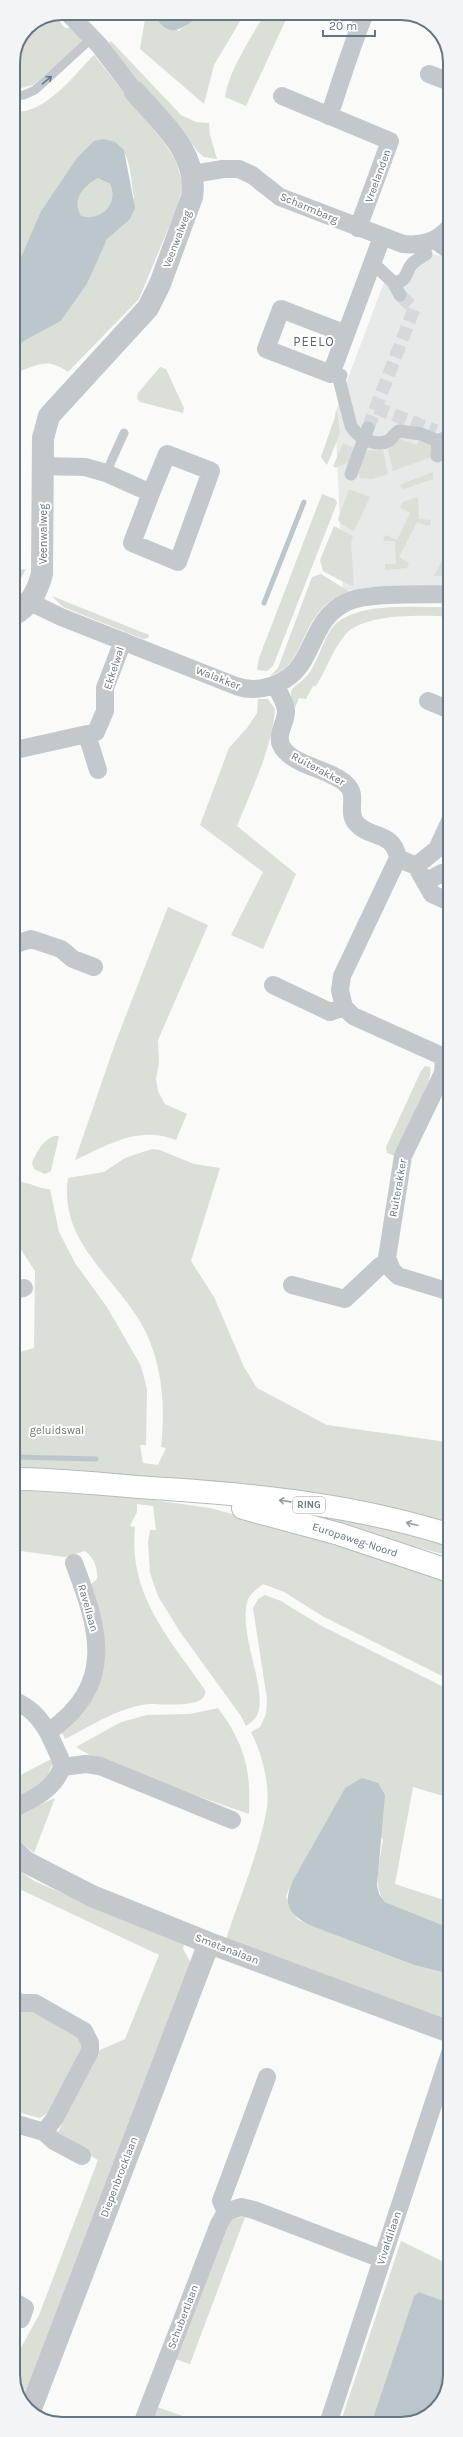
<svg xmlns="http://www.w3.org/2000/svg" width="463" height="2437" viewBox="0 0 463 2437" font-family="Karla,sans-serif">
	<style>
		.built { fill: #e8e9e9 }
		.green { fill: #dadfd7 }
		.water { fill: #bbc7cb; fill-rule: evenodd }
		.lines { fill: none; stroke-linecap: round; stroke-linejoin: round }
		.stream { stroke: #bbc7cb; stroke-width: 5 }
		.pedestrian-tunnel { stroke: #d5d9db; stroke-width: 13; stroke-dasharray: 13 6; stroke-linecap: butt }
		.primary-casing { stroke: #b5babe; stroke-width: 24 }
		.service { stroke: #c3c8cc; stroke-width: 9 }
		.pedestrian { stroke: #c3c8cc; stroke-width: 13 }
		.minor { stroke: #c3c8cc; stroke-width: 18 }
		.tertiary { stroke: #c3c8cc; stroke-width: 22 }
		.primary { stroke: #fff; stroke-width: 22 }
		.oneway { stroke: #6a7a87 }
		.oneway2 { stroke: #939fa8 }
		.labels { text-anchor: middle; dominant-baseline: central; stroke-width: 4; stroke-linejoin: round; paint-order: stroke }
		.shield { fill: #fff; stroke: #939fa8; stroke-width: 1 }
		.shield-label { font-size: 10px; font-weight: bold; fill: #657683 }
		.street-label { font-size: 11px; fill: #657683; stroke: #fff }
		.park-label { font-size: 11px; fill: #687a64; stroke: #fff }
		.quarter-label { font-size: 13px; letter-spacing: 1px; fill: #57646e; stroke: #fff }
		.rim { fill: none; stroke: #657683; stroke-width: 2 }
	</style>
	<rect width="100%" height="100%" fill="#fafaf8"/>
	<!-- built -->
	<path class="built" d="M427 253 450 258V587L343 591 335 413 383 285Z"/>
	<!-- green -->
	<path class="green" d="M146 13H153L154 15 179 31 202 13H245L214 65 204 104 140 49Z
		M265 13H289L246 106 225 97C230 67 251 39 265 13Z
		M55 16 65 28H74L83 39 82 42 33 85 13 90V62L28 27Z
		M111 41 181 115 196 122 209 123 210 135 217 159 204 157 199 153 186 136 106 45Z
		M94 55 163 141 176 161 183 186 176 210 139 299 68 372C46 356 36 366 13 374V347L61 321 87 284 101 249 107 239 116 230 134 198C129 171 133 147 104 139L40 213 13 276V158L16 125 13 122V111C43 117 75 74 94 55Z
		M98 178 110 184C119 204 101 223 80 216 71 199 84 186 98 178Z
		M160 367 166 369 184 408 183 413 140 402 137 398 138 393Z
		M337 411 340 433 327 465 321 457Z
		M421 437 431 441V457L393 471 388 449 400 439 417 445Z
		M343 443 355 448 349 462 335 468 333 466Z
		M383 450 388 474 372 479 360 478 358 469 366 451Z
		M433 472V479L404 489 399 485Z
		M349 489 370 497 354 531 340 523 338 519Z
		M322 494 335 499 337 503 273 666 267 671 257 670 259 658Z
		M418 497 419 519 431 520V524L427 526 417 522 399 557 409 563 407 568 385 570V564H396L395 541H384L383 538 386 535 397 540 410 513 400 507 403 502Z
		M334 526 353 536 351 543 354 586 349 585 323 571 320 560Z
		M450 546V575L434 576Z
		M26 569 13 593V571Z
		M321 574 350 592C296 608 311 664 270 676L278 668 312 577Z
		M52 596 149 635 148 638 143 639 63 607Z
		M450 607V617C424 615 363 613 345 635 333 649 326 670 316 686H313L306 699 299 698 295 708C284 684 298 689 310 672 319 658 322 642 332 628 353 600 418 608 450 607Z
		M258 699H268L275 709C272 749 252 788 237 826L296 874 263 949 231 935 263 872 200 825 229 748 247 728 257 713Z
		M168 907 208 925 158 1040 159 1062 156 1079 158 1091 165 1104 187 1114 176 1140C139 1125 108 1145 75 1160L116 1041Z
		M425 1066 430 1067C435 1083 401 1136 395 1156L387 1153 386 1147 421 1071Z
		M54 1136H59L51 1171 45 1174 34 1169 32 1163C37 1151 42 1141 54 1136Z
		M152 1149 160 1150 194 1164 220 1168 191 1261 214 1297 244 1367 257 1388 327 1425 440 1441 450 1445V1525C305 1502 160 1469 13 1469V1354L34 1348 35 1271 16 1242 13 1227V1182C29 1180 36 1189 50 1189L59 1232 75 1263 107 1307 141 1366 147 1389 146 1445H140L143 1463 158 1465 166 1448 161 1447C166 1405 162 1360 141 1323 112 1274 59 1241 68 1178L104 1172 125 1158Z
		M13 1490 132 1497 210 1508 294 1531 450 1580V1680L324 1617 284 1592 263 1584C258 1588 251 1593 248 1599 237 1632 267 1686 258 1713 256 1719 251 1723 246 1726L241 1716 180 1632 158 1596 150 1573 148 1542 150 1530H156L153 1506 137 1504V1512L130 1526 135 1527C128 1595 169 1638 205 1690 209 1709 161 1704 149 1704 119 1707 91 1726 65 1739L61 1731 89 1701 91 1584 97 1579C98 1568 94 1558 85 1551L65 1557 13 1550Z
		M324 1512 450 1541V1556L323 1522Z
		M265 1595 281 1601 320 1625 450 1690V1798L413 1787 395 1884 450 1902V1928L385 1902C372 1886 380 1860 383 1840L345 1788 293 1880 286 1896 297 1919 309 1925 414 1965 450 1974V2022L226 1939C240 1896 259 1853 267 1808 270 1784 262 1753 251 1732L260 1727 266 1714 267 1699 253 1608 258 1599Z
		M218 1708C245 1745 251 1769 249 1814L105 1764 76 1747 121 1722 147 1715 190 1714Z
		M55 1757 45 1782 13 1800V1779Z
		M55 1798 34 1853 13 1836V1821L22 1812Z
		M13 1866 34 1881 184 1945 183 1949 192 1965 24 2402 13 2381V2362L39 2315 98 2160 56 2136 100 2050 125 2039 159 1955 13 1886Z
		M31 2008 81 2036 85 2043 49 2112 40 2118 13 2111V2018L21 2010Z
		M243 2217H245L190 2364 175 2359 228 2220Z
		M401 2241 450 2265V2303L419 2292 414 2296 371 2424H340Z
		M157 2407 206 2424H150Z"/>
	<!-- water -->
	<path class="water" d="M153 13H202C189 23 174 40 160 23 157 20 154 17 153 13Z
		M104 139 115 142 124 150 135 208 130 219 107 239 87 284 61 321 13 347V276L40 213 77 158 94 141ZM98 178 110 184C119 204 101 222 81 216 71 199 84 186 98 178Z
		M362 1778 378 1783 385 1795 377 1885 379 1894 385 1902 450 1928V1974L414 1965 309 1925C287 1913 283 1903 293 1880L345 1788Z
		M419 2292 450 2303V2375L438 2407 407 2424H371L414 2296Z"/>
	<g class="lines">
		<!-- stream -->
		<path class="stream" d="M264 603 304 502
			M13 1457 96 1459"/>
		<!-- pedestrian-tunnel -->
		<path class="pedestrian-tunnel" d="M376 408 436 431
			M368 428 414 309 400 295"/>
		<defs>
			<path id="primary" d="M13 1479C65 1479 115 1486 167 1489 261 1495 359 1506 450 1535
				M243 1508 339 1534 450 1571"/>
		</defs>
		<!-- primary casing -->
		<use href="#primary" class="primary-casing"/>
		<!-- service -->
		<path class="service" d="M13 96 24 95 35 90 92 38
			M106 473 124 433"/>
		<!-- pedestrian -->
		<path class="pedestrian" d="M378 268 393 282 400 295
			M393 282C409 282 404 273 412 264 416 260 421 257 426 254
			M333 368 337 374 341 375 339 379 351 426C358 438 376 448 390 440 393 437 395 433 399 431L421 434 438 441 450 435
			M437 456 438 441
			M351 474 368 428"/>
		<!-- minor -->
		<path class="minor" d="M68 13 99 45 135 92
			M429 74 450 82
			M282 96 390 141 358 228
			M329 116C341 81 351 47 365 13
			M193 174 223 169H239L252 175 280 197 403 244C422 246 437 242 450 227
			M435 240 450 251
			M346 334 281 309 266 349 331 374 382 237
			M42 466 85 467 106 473 151 493 132 543 178 562 211 471 167 454 151 493
			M30 602 61 617 236 686C258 694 287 685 301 664 316 641 319 615 347 602 368 592 424 595 450 594
			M275 685C279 692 285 702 286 710 287 724 272 737 285 751 300 767 331 770 346 784 359 795 346 811 356 823 369 839 393 830 398 858L342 976 340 990 344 1007
			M428 701 450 710
			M87 735 98 770
			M13 748 20 749 96 732 105 711V688L123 641
			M398 858 416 866 437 849 450 821
			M416 866 432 894 450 902
			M425 882 442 873 450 877
			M13 945 31 939 61 949 73 959 94 967
			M273 985 330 1012 344 1007 353 1016 444 1057 443 1073 403 1156 387 1258 392 1270 398 1276 450 1292
			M292 1285 345 1299 380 1266 389 1263
			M13 1290 24 1288
			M13 1700C30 1707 39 1717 48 1732 117 1685 99 1629 74 1563
			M48 1732 60 1758 62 1767 86 1764 100 1766 232 1820
			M13 1809C34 1798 54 1790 62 1767
			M13 1997 19 2003H35L84 2031 90 2043V2051L55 2118 44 2132
			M13 2123 44 2132 54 2141 82 2156
			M226 2212 221 2201 267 2077
			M13 2301 25 2308 21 2319
			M142 2424 219 2224 226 2212 241 2207 254 2210 382 2259
			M328 2424 450 2053"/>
		<!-- tertiary -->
		<path class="tertiary" d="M13 615C30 606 37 592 42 574L43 438 49 416 148 308 160 284 192 197C199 153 161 122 135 92
			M13 1850 26 1862 92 1896 209 1943 450 2032
			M30 2411 209 1943"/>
		<!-- primary -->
		<use href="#primary" class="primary"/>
	</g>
	<!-- one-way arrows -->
	<defs><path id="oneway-shaft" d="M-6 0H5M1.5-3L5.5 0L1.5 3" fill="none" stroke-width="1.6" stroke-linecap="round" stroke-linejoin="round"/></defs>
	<use class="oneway" href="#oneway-shaft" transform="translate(47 80) rotate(-40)"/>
	<g class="oneway2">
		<use href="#oneway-shaft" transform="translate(285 1501) rotate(-172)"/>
		<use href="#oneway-shaft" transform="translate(412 1524) rotate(-165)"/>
	</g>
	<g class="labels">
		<!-- shield labels -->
		<rect class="shield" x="293" y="1497" width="32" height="16" rx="3"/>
		<g class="shield-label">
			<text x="309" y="1505">RING</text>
		</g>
		<!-- street labels -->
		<g class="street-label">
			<text transform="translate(378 176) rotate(-70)">Vreelanden</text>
			<text transform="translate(309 208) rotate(23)">Scharmbarg</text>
			<text transform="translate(177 239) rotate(-69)">Veenwalweg</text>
			<text transform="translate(43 534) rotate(-90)">Veenwalweg</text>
			<text transform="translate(114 668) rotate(-72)">Ekkelwal</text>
			<text transform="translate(218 678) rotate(21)">Walakker</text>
			<text transform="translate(318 769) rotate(28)">Ruiterakker</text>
			<text transform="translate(398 1188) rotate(-80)">Ruiterakker</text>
			<text transform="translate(355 1540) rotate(18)">Europaweg-Noord</text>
			<text transform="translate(88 1608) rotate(74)">Ravellaan</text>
			<text transform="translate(227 1949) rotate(21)">Smetanalaan</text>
			<text transform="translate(119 2177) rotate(-69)">Diepenbrocklaan</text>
			<text transform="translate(389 2238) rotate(-72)">Vivaldilaan</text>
			<text transform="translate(183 2317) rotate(-69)">Schubertlaan</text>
		</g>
		<!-- park labels -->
		<g class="park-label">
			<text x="57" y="1430">geluidswal</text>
		</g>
		<!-- quarter labels -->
		<g class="quarter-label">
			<text x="314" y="341">PEELO</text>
		</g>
	</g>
	<!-- crop -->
	<path d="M0 0H463V2437H0ZM62 20H401A42 42 0 0 1 443 62V2375A42 42 0 0 1 401 2417H62A42 42 0 0 1 20 2375V62A42 42 0 0 1 62 20Z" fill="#f3f4f5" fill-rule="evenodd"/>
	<path class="rim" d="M62 20H401A42 42 0 0 1 443 62V2375A42 42 0 0 1 401 2417H62A42 42 0 0 1 20 2375V62A42 42 0 0 1 62 20Z"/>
	<!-- scale -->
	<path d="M323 30v6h52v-6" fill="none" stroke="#657683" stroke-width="2"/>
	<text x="329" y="30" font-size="12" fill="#657683" stroke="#ffffff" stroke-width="3" paint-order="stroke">20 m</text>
</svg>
